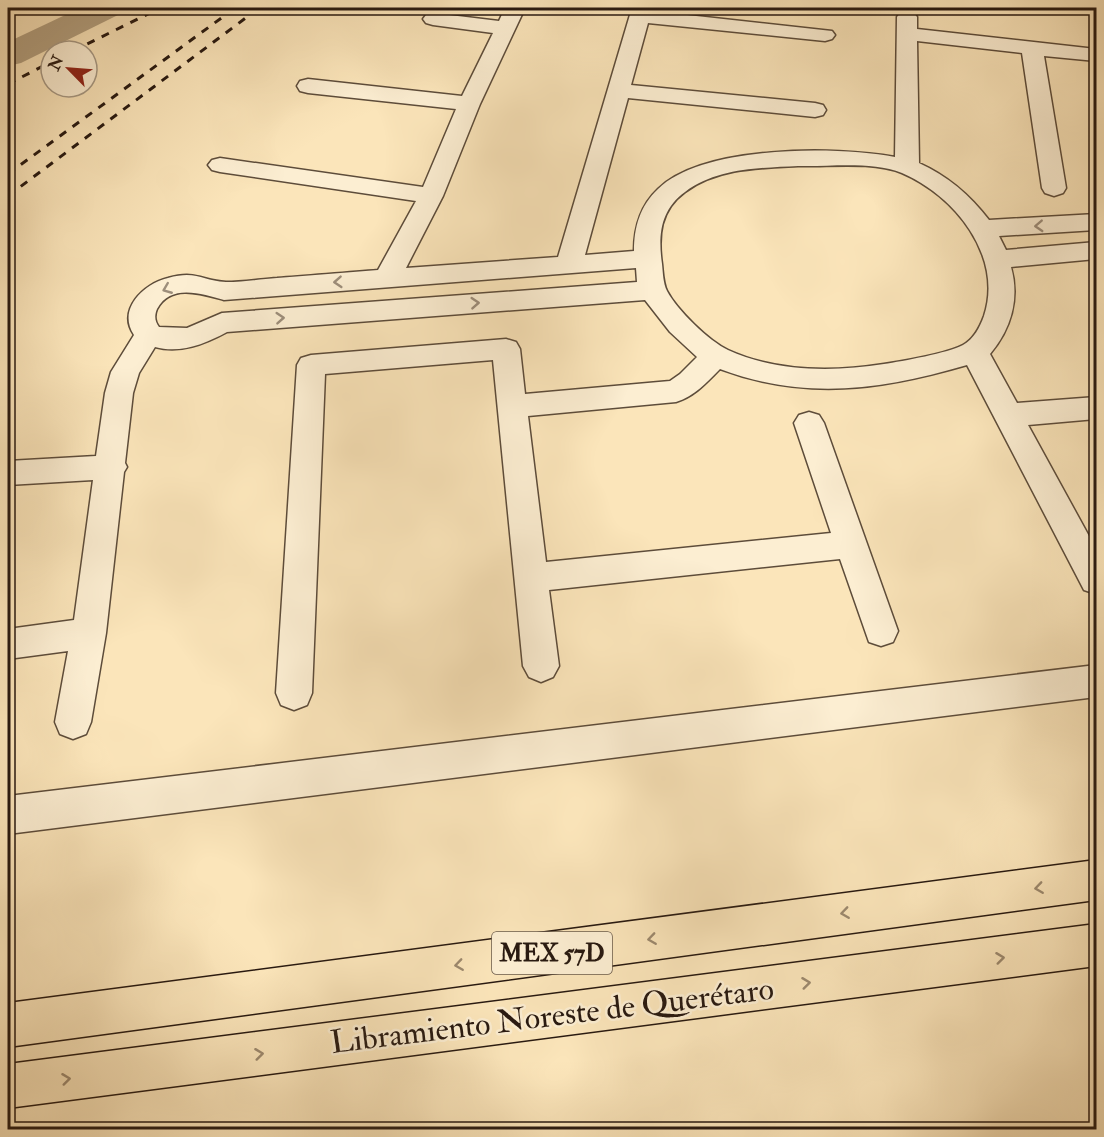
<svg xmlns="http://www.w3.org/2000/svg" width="1104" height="1137" viewBox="0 0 1104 1137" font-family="'IM FELL Double Pica',serif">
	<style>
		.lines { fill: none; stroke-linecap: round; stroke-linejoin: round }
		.river { fill: #b3a080; fill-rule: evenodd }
		.minor-casing { stroke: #5d4c3a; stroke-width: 3 }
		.motorway-casing { stroke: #281910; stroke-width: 3 }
		.minor { fill: #fceed2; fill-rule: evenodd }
		.motorway { fill: #fbe5ba; fill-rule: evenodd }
		.rail { stroke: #281910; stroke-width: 3; stroke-dasharray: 8 8; stroke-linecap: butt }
		.oneway { stroke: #9d8e7b }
		.oneway2 { stroke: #9c896e }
		.labels { text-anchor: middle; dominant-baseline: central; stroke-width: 5; stroke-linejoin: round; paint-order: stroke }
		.shield { fill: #fceed2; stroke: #68594a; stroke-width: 1.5 }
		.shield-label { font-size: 24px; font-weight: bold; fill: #281910 }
		.near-street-label { font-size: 32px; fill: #281910; stroke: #fceed2 }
	</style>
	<rect width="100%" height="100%" fill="#fbe5ba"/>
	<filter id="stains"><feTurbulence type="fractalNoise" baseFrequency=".00333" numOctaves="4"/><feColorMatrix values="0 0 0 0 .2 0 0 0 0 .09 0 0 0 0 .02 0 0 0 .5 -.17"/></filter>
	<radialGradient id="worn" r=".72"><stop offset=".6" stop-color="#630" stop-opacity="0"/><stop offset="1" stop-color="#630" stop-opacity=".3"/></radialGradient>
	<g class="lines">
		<!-- river -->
		<path class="river" d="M80 8H123L118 15 21 63 8 66V42Z"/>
		<defs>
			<path id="minor" d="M505 8H525L480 104 443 196 406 268 558 257 632 8H652L651 11 832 31 835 35 832 39 825 41 648 23 631 85 815 103 823 105 826 110 823 115 815 117 628 98 585 255 634 251C634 227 640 206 658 189 703 145 836 146 895 157L897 17 900 13H914L917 17V29L1096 49V61L1044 56 1066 188 1063 193 1054 196 1045 193 1042 188 1022 53 917 41 919 163C948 176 970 195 989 220L1096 214V230L999 236 1006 250 1096 242V259L1011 267C1020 299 1011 329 990 354L1017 403 1096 397V419L1028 425 1096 549V594L1084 590 967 365C881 390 806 401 720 369 706 383 695 396 676 402L528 416 546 562 831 533 794 423 799 415 809 412 819 415 824 423 898 631 893 642 881 646 869 642 840 559 549 590 559 666 553 677 541 682 529 677 523 666 493 360 325 374 312 693 307 705 294 710 281 705 276 693 297 365 301 358 311 355 506 339 516 342 520 349 525 394 670 381 680 374 697 357 670 332 645 300 227 332C205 344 180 354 155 347L139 373 133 393 125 463 127 467 124 472 106 633 91 722 86 734 73 739 60 734 55 722 68 651 8 659V629L74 620 93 480 8 485V461L96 456 105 393 111 372 134 335C117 310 143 284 168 278 197 270 202 281 226 282 243 282 261 279 277 278 311 275 345 273 378 270L416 201 220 172 212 170 208 165 212 160 220 158 423 187 456 109 308 93 300 91 297 86 300 81 308 79 462 96 493 33 433 25 426 23 423 19 426 15 433 13 499 21ZM798 166C830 167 871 161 902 173 954 195 1004 256 984 316 980 327 974 339 963 345 948 353 903 361 884 364 833 372 776 372 728 350 709 341 677 310 667 291 663 283 663 273 662 264 658 236 660 210 685 192 717 168 760 168 798 166ZM636 268 637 282 222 313 187 328 159 327C155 322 154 316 157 309 171 283 202 294 224 300Z
				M1096 665V697L8 834V796Z"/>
			<path id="motorway" d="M1096 860V900L8 1047V1003Z
				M1096 924V966L8 1108V1064Z"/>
		</defs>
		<!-- minor casing -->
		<use href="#minor" class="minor-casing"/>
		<!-- motorway casing -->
		<use href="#motorway" class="motorway-casing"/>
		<!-- minor -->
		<use href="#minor" class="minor"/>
		<!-- motorway -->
		<use href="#motorway" class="motorway"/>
		<!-- rail -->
		<path class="rail" d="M73 51 160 8
			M8 84 51 62
			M8 174 235 8
			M8 196 259 8"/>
	</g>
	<!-- one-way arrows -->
	<defs><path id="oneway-chevron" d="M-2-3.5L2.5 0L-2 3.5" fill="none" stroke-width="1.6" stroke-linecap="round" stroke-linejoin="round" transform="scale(1.5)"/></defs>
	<g class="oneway">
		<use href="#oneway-chevron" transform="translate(1039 226) rotate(177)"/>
		<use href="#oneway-chevron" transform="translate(338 282) rotate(176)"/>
		<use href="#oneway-chevron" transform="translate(167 289) rotate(158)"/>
		<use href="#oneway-chevron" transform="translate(475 303) rotate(-4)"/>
		<use href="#oneway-chevron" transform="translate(280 318) rotate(-4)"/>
	</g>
	<g class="oneway2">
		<use href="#oneway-chevron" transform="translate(1039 888) rotate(172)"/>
		<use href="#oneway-chevron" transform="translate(845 913) rotate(172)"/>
		<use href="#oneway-chevron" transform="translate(652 939) rotate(172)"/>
		<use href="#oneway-chevron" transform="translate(1000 958) rotate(-7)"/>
		<use href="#oneway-chevron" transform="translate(459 965) rotate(172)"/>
		<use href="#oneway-chevron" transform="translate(806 983) rotate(-7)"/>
		<use href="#oneway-chevron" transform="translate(259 1054) rotate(-7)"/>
		<use href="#oneway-chevron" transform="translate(66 1079) rotate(-7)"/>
	</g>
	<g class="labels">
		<!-- shield labels -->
		<rect class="shield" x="492" y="932" width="120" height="42" rx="4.5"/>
		<g class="shield-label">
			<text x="552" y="953">MEX 57D</text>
		</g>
		<!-- near-street labels -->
		<g class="near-street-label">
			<text transform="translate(552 1016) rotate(-7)">Libramiento Noreste de Querétaro</text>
		</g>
	</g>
	<!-- margin -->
	<rect width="1104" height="1137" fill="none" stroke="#fbe5ba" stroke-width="30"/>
	<rect x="9" y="9" width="1086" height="1119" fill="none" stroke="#281910" stroke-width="3"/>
	<rect x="15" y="15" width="1074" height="1107" fill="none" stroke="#281910" stroke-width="1.5"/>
	<!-- north arrow -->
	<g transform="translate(69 69) rotate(295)"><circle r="28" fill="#fceed2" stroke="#a79984" stroke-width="1.5"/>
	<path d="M0-4.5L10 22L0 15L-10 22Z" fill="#8f2418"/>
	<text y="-9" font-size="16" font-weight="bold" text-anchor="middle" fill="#281910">N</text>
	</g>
	<rect width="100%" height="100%" filter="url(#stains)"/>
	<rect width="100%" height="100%" fill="url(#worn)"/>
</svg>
